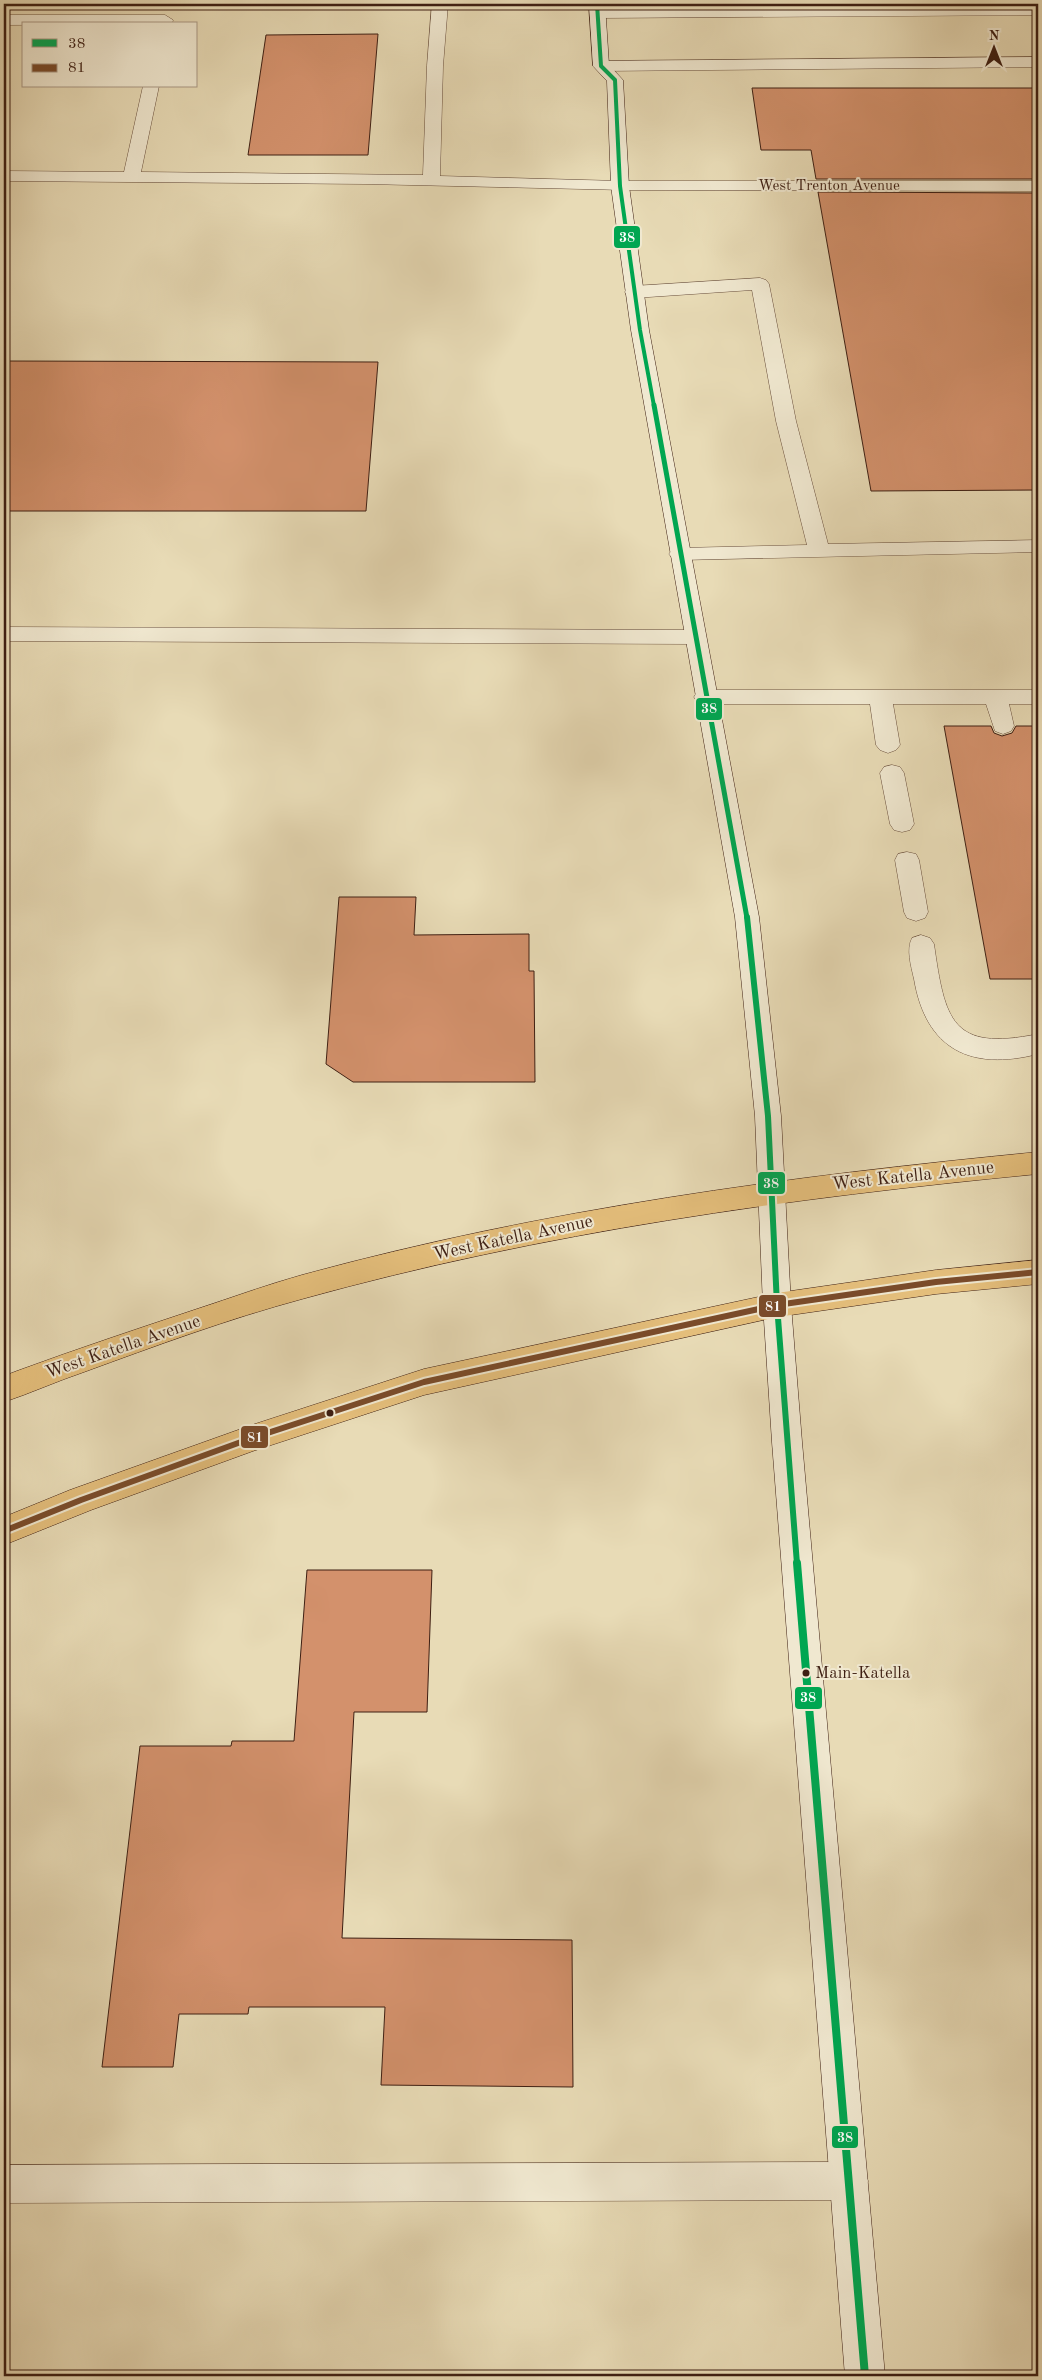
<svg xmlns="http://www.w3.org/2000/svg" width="1042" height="2380" viewBox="0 0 1042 2380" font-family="'Old Standard TT',serif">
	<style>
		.building { fill: #d3916c; stroke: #3e1f13 }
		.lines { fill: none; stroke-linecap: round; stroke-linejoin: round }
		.lane-casing { stroke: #684e3c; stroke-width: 1 }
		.street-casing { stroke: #684e3c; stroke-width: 1 }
		.secondary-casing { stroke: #3e1f13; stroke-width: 1 }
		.primary-casing { stroke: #3e1f13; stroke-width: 1 }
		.lane { fill: #f0e8d0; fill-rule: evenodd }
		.street { fill: #f0e8d0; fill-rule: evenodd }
		.secondary { fill: #f0e8d0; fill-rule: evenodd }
		.primary { fill: #e4be7b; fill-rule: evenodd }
		.bus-1-far3-casing { stroke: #f0e8d0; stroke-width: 6 }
		.bus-1-far2-casing { stroke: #f0e8d0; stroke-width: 8 }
		.bus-1-far1-casing { stroke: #f0e8d0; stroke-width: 10 }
		.bus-1-casing { stroke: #f0e8d0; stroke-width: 12 }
		.bus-2-casing { stroke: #f0e8d0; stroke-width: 10 }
		.bus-1-far3 { stroke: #00a651; stroke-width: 4 }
		.bus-1-far2 { stroke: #00a651; stroke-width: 5 }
		.bus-1-far1 { stroke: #00a651; stroke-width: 6 }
		.bus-1 { stroke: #00a651; stroke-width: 8 }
		.bus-2 { stroke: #7a4b2a; stroke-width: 6 }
		.bus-dot { fill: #3e1f13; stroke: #f0e8d0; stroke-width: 2 }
		.labels { text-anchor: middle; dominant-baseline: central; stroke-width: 4; stroke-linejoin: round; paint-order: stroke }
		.far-street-label { font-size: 15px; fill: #3e1f13; stroke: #f0e8d0 }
		.bus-label { font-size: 17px; fill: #3e1f13; stroke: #f0e8d0; text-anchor: start }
		.street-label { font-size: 18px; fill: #3e1f13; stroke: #f0e8d0 }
		.line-badge { stroke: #f0e8d0; stroke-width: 2 }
		.badge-label { font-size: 14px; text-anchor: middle; font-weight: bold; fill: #fff }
	</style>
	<rect width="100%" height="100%" fill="#e8dbb6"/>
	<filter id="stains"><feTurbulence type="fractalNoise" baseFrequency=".004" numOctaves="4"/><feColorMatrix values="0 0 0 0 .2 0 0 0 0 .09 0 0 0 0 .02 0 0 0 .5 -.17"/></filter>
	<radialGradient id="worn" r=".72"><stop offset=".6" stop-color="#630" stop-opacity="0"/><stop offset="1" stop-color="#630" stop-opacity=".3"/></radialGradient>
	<!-- building -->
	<path class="building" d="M378 34 368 155H248L266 35Z
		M752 88H1038V179H816L811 150H761Z
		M818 192 1038 193V490L871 491Z
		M4 361 378 362 366 511H4Z
		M944 726H991L994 733 1002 736 1012 733 1016 726H1038V979H990Z
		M339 897H416L414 935 529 934V971H534L535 1082H353L326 1064Z
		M307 1570H432L427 1712H354L342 1938 572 1940 573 2087 381 2085 385 2007H249L248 2014H179L173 2067H102L140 1746H231L232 1741H294Z"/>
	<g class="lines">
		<defs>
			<path id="lane" d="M432 4H448L443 66 440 176 620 181 626 182 629 186 626 190 366 184 4 181V171L124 172 143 86H159L141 172 423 175 427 66Z
				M1038 5V15L598 18 590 13 598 8Z
				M4 15H165L173 20 172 24 4 25Z
				M1038 57V67L601 71 593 66 601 61Z
				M760 278 766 280 769 284 796 421 828 544 1038 540V552L680 560 673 559 669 554 673 549 680 548 807 545 776 421 752 290 634 298 627 296 625 292 627 288 634 286Z
				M4 627 695 630 703 632 706 637 703 642 695 644 4 641Z
				M705 690H1038V704H1009L1014 726 1011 731 1003 734 995 731 986 704H893L900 745 896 750 888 753 880 750 876 745 870 704H705L697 702 694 697 697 692Z
				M892 765 900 767 904 773 914 824 910 830 902 832 894 830 890 824 880 773 884 767Z
				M907 852 916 854 919 860 928 912 925 918 916 921 907 918 904 912 895 860 898 854Z
				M921 935 930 938 934 944C945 1020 951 1052 1038 1034V1054C971 1071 926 1050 914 979 911 966 906 949 912 938Z
				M849 2162 862 2168 868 2181 862 2194 849 2200 4 2203V2165Z"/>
			<path id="street" d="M620 181H1038V191L614 190 611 186 614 182Z"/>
			<path id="secondary" d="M589 4H605L609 65 623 80 629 186 649 330 759 917 781 1116 791 1305 802 1442 885 2376H845L772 1442 763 1305 755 1116 735 917 631 330 611 186 607 81 593 66Z"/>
			<path id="primary" d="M1038 1152V1174C790 1198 543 1232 302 1299 228 1319 155 1346 84 1372 57 1381 31 1393 4 1402V1376L17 1371C77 1349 137 1329 197 1309 231 1298 266 1285 302 1275 543 1209 790 1176 1038 1152Z
				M1038 1260V1284L936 1294 777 1317 424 1395 253 1451 91 1510 4 1545V1517L70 1490 252 1425 424 1369 777 1293 936 1270Z"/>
		</defs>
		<!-- lane casing -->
		<use href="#lane" class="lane-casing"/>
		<!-- street casing -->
		<use href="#street" class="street-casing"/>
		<!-- secondary casing -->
		<use href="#secondary" class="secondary-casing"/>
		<!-- primary casing -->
		<use href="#primary" class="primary-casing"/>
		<!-- lane -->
		<use href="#lane" class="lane"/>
		<!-- street -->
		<use href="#street" class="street"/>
		<!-- secondary -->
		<use href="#secondary" class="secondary"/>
		<!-- primary -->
		<use href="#primary" class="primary"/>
		<defs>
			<path id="bus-1-far3" d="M597 4 601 66 615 80 620 186 640 330 654 406"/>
			<path id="bus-1-far2" d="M654 405 747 918"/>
			<path id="bus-1-far1" d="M747 917 768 1116 777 1305 797 1564"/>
			<path id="bus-1" d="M797 1563 865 2376"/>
			<path id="bus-2" d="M4 1531 81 1500 252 1438 424 1382 777 1305 936 1282 1038 1272"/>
		</defs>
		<!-- bus-1-far3 casing -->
		<use href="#bus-1-far3" class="bus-1-far3-casing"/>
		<!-- bus-1-far2 casing -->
		<use href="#bus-1-far2" class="bus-1-far2-casing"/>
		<!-- bus-1-far1 casing -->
		<use href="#bus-1-far1" class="bus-1-far1-casing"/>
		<!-- bus-1 casing -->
		<use href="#bus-1" class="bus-1-casing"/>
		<!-- bus-2 casing -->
		<use href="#bus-2" class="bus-2-casing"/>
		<!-- bus-1-far3 -->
		<use href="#bus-1-far3" class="bus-1-far3"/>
		<!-- bus-1-far2 -->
		<use href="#bus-1-far2" class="bus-1-far2"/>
		<!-- bus-1-far1 -->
		<use href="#bus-1-far1" class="bus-1-far1"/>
		<!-- bus-1 -->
		<use href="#bus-1" class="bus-1"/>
		<!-- bus-2 -->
		<use href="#bus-2" class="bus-2"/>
	</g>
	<!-- markers -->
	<g class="bus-dot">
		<circle cx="330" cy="1413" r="4.5"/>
		<circle cx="806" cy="1673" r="4.5"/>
	</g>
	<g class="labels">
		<!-- far-street labels -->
		<g class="far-street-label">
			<text x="829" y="186">West Trenton Avenue</text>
		</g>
		<!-- bus labels -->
		<g class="bus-label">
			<text x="815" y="1673">Main-Katella</text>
		</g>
		<!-- street labels -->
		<g class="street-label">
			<text transform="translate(913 1176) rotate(-6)">West Katella Avenue</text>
			<text transform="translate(513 1238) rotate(-12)">West Katella Avenue</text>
			<text transform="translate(123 1347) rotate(-19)">West Katella Avenue</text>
		</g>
	</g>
	<g class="line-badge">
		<rect x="613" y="225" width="28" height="24" rx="5" fill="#00a651"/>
		<rect x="695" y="697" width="28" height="24" rx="5" fill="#00a651"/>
		<rect x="757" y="1171" width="29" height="24" rx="5" fill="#00a651"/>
		<rect x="758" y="1294" width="29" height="24" rx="5" fill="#7a4b2a"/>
		<rect x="240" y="1425" width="29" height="24" rx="5" fill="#7a4b2a"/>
		<rect x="794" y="1686" width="29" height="24" rx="5" fill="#00a651"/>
		<rect x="831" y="2125" width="28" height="24" rx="5" fill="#00a651"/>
	</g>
	<g class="badge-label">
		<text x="627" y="242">38</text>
		<text x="709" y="713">38</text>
		<text x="771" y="1188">38</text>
		<text x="773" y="1311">81</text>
		<text x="255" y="1442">81</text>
		<text x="808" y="1702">38</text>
		<text x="845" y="2142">38</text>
	</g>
	<!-- margin -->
	<rect width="1042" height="2380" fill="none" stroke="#e8dbb6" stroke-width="20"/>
	<rect x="5" y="5" width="1032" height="2370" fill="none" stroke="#3e1f13" stroke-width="2.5"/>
	<rect x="10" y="10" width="1022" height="2360" fill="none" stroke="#3e1f13"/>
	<!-- legend -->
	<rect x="22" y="22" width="175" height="65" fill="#f0e8d0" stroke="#a99884"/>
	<rect x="32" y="39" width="25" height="8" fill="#00a651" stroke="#a99884"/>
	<text x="68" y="48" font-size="15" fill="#3e1f13">38</text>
	<rect x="32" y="64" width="25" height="8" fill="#7a4b2a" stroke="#a99884"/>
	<text x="68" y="72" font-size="15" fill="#3e1f13">81</text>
	<!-- north arrow -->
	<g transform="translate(994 48)" stroke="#f0e8d0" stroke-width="4" paint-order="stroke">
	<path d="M0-4L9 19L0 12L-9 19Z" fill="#3e1f13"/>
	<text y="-8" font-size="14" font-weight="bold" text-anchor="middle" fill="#3e1f13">N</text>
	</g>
	<rect width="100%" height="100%" filter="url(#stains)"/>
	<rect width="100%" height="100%" fill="url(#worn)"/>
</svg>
